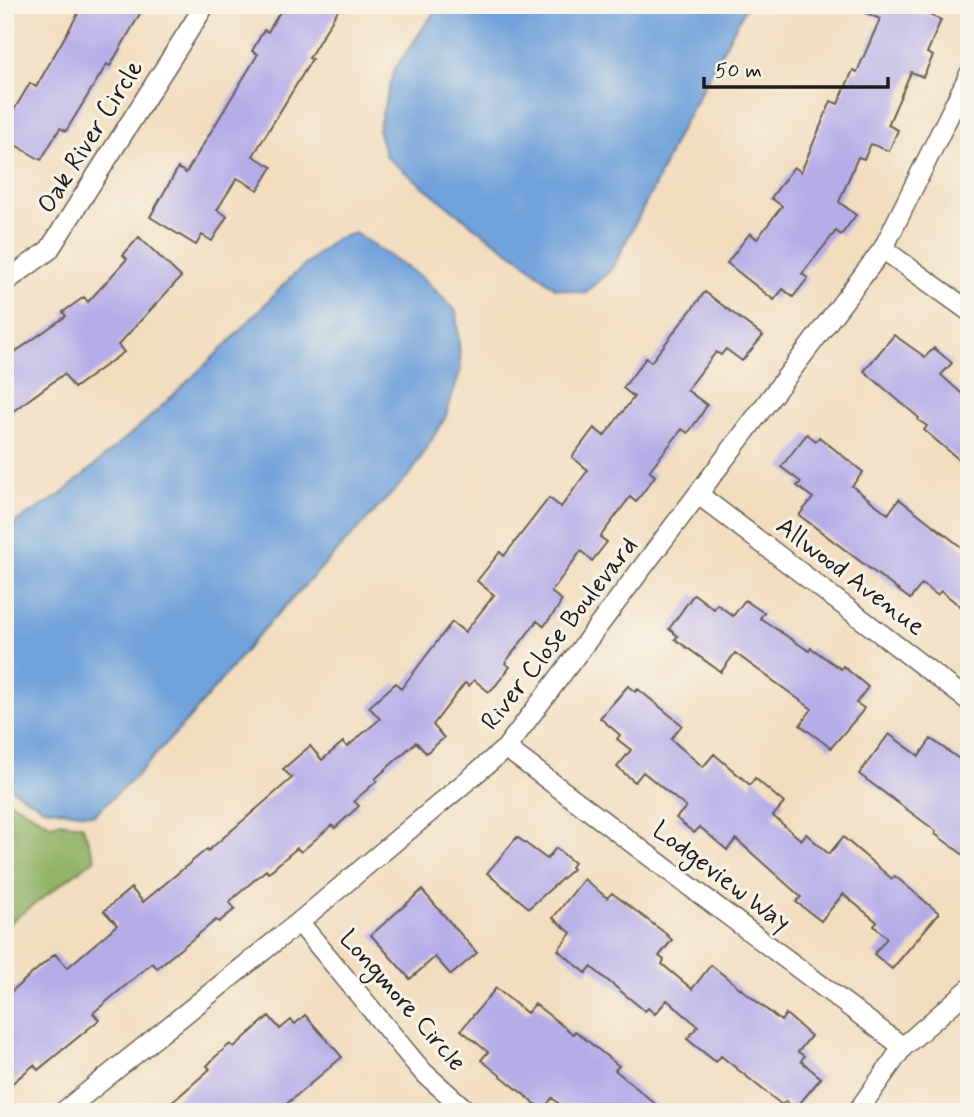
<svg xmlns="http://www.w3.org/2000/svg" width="974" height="1117" viewBox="0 0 974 1117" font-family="Mynerve,sans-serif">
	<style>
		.forest { fill: #92b266; stroke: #576741; stroke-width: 2 }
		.water { fill: #6fa1da; stroke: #465e7b; stroke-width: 2 }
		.building { fill: #b5ade8 }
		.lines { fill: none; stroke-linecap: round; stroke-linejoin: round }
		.street-casing { stroke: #676055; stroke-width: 22 }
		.street { stroke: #fff; stroke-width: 19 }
		.labels { text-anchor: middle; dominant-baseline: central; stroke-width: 6; stroke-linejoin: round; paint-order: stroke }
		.street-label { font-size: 26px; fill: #1c1c1c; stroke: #f7f3e8 }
	</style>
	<rect width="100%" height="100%" fill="#f7f3e8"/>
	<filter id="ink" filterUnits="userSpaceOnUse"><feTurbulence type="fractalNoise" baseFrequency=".0143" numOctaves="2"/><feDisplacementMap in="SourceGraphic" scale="14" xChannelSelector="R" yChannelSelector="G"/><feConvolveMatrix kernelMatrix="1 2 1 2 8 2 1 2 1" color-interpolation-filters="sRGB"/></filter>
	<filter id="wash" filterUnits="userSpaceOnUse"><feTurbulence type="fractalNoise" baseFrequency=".00686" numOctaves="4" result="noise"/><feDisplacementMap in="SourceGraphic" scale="28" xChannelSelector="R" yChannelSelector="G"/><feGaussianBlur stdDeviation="1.57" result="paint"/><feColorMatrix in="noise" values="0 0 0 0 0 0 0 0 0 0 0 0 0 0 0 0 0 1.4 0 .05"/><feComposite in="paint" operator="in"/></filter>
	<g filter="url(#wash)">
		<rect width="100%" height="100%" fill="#f2ddbf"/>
		<!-- forest -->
		<path class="forest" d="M5 799 52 825 58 822 82 825 95 859 5 926Z"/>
		<!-- water -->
		<path class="water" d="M439 5H747L677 136 656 183 612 269 585 293 555 288 522 260 477 229 386 157 378 129 394 70Z
			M355 233 424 279 456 311 461 369 445 418 412 472 259 634 195 712 137 775 94 815 43 808 5 785V528L59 496 149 418 228 343 289 279 335 239Z"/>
		<g id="blocks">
			<!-- building -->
			<path class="building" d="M83 5H145L110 66 107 64 66 131 60 128 41 160 5 139V125L30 83 36 87Z
				M284 5H341L309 58 312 59 253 156 272 167 258 190 237 178 217 210 227 216 212 241 202 235 196 245 150 217 178 168 186 173 258 54 252 51 264 30 268 32Z
				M848 5H923L920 11 941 20 927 53 933 56 923 77 911 72 888 125 898 130 889 151 871 144 864 159 858 157 839 202 856 215 841 235 836 231 802 274 808 278 793 297 783 289 774 300 727 263 750 233 757 239 782 206 771 198 794 167 801 172 831 101 838 104 853 70 857 72 880 19Z
				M139 237 181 277 118 345 124 352 74 388 64 374 5 417V359L66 316 63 312 84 297 88 302 127 259 123 255Z
				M705 292 763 336 742 361 726 349 721 355 716 352 687 390 707 405 701 415 688 433 682 429 649 471 655 476 636 502 630 497 600 537 607 542 592 561 581 551 551 592 562 600 557 609 544 626 537 621 505 663 510 667 496 685 489 692 474 680 469 686 465 683 433 725 444 738 426 753 416 742 375 779 377 781 354 801 359 806 335 828 332 825 301 852 297 848 268 873 266 870 229 902 235 909 219 922 216 920 157 968 152 963 93 1013 99 1020 82 1034 38 1070 34 1065 5 1089V997L55 954 67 968 117 925 104 911 131 888 143 902 207 849 208 851 292 778 283 769 310 746 322 760 343 742 347 747 380 719 369 707 396 683 401 689 452 622 465 632 494 595 477 581 500 552 504 556 549 498 561 507 588 470 572 457 594 428 604 436 634 397 623 388 646 358 651 362Z
				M894 335 925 357 934 348 952 363 941 375 969 400V468L924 430 927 426 918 420 919 418 864 371Z
				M807 434 816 441 819 437 863 472 852 486 888 514 899 499 969 553V595L960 606 941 591 937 595 922 584 910 599 799 515 813 498 797 486 801 482 781 467Z
				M694 594 714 609 717 604 733 616 745 600 764 613 760 618 809 651 811 648 841 669 843 666 868 687 856 703 864 708 861 713 831 748 800 725 812 709 735 653 721 672 675 639 678 636 669 629Z
				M628 686 635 692 638 689 682 725 671 739 703 767 714 754 750 785 755 778 784 803 773 816 801 840 806 834 829 854 843 837 892 879 895 876 939 913 892 969 874 954 887 938 874 926 877 922 843 894 821 921 796 902 801 897 736 839 727 850 700 827 694 833 676 818 686 807 643 772 635 782 617 767 631 750 617 739 620 735 600 718Z
				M889 734 919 756 931 739 969 766V859L935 834 936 831 859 774Z
				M517 837 547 859 556 848 574 863 571 867 573 869 529 908 487 873Z
				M584 879 607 898 612 893 665 933 672 940 659 956 664 960 662 964 692 989 711 965 781 1021 786 1014 811 1036 798 1052 804 1056 801 1061 821 1078 795 1109 786 1101 782 1105 721 1056 716 1062 687 1039 698 1026 667 1000 655 1014 648 1008 645 1011 591 967 586 973 558 950 571 933 553 918Z
				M422 890 477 953 451 975 435 957 410 979 371 935Z
				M496 988 527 1013 535 1004 573 1034 575 1031 619 1066 615 1070 665 1112H569L552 1098 543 1110 481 1060 488 1052 461 1030Z
				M305 1015 342 1057 277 1112H161L210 1069 207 1066 214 1058 230 1044 234 1047 269 1016 280 1029 291 1020 295 1024Z"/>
		</g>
	</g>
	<g filter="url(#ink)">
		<use href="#blocks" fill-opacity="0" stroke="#676055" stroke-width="2"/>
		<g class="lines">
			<defs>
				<path id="street" d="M883 249 969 311
					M5 282 49 250 205 5
					M699 495 969 701
					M506 748 903 1047
					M299 922 422 1071 468 1112
					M63 1112 299 922 506 748 883 249 969 75
					M857 1112 903 1047 969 989"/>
			</defs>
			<!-- street casing -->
			<use href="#street" class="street-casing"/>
			<!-- street -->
			<use href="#street" class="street"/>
		</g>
	</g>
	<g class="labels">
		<!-- street labels -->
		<g class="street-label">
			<text transform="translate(91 137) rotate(-58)">Oak River Circle</text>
			<text transform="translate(850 577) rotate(37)">Allwood Avenue</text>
			<text transform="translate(560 634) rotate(-52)">River Close Boulevard</text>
			<text transform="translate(721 877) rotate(37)">Lodgeview Way</text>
			<text transform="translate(402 1001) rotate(49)">Longmore Circle</text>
		</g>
	</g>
	<!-- margin -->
	<rect width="974" height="1117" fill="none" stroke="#f7f3e8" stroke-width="28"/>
	<!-- scale -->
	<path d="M704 77v10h184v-10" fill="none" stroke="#1c1c1c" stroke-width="3.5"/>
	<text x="715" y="77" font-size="21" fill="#1c1c1c" stroke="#f7f3e8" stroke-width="5" paint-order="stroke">50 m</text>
</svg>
